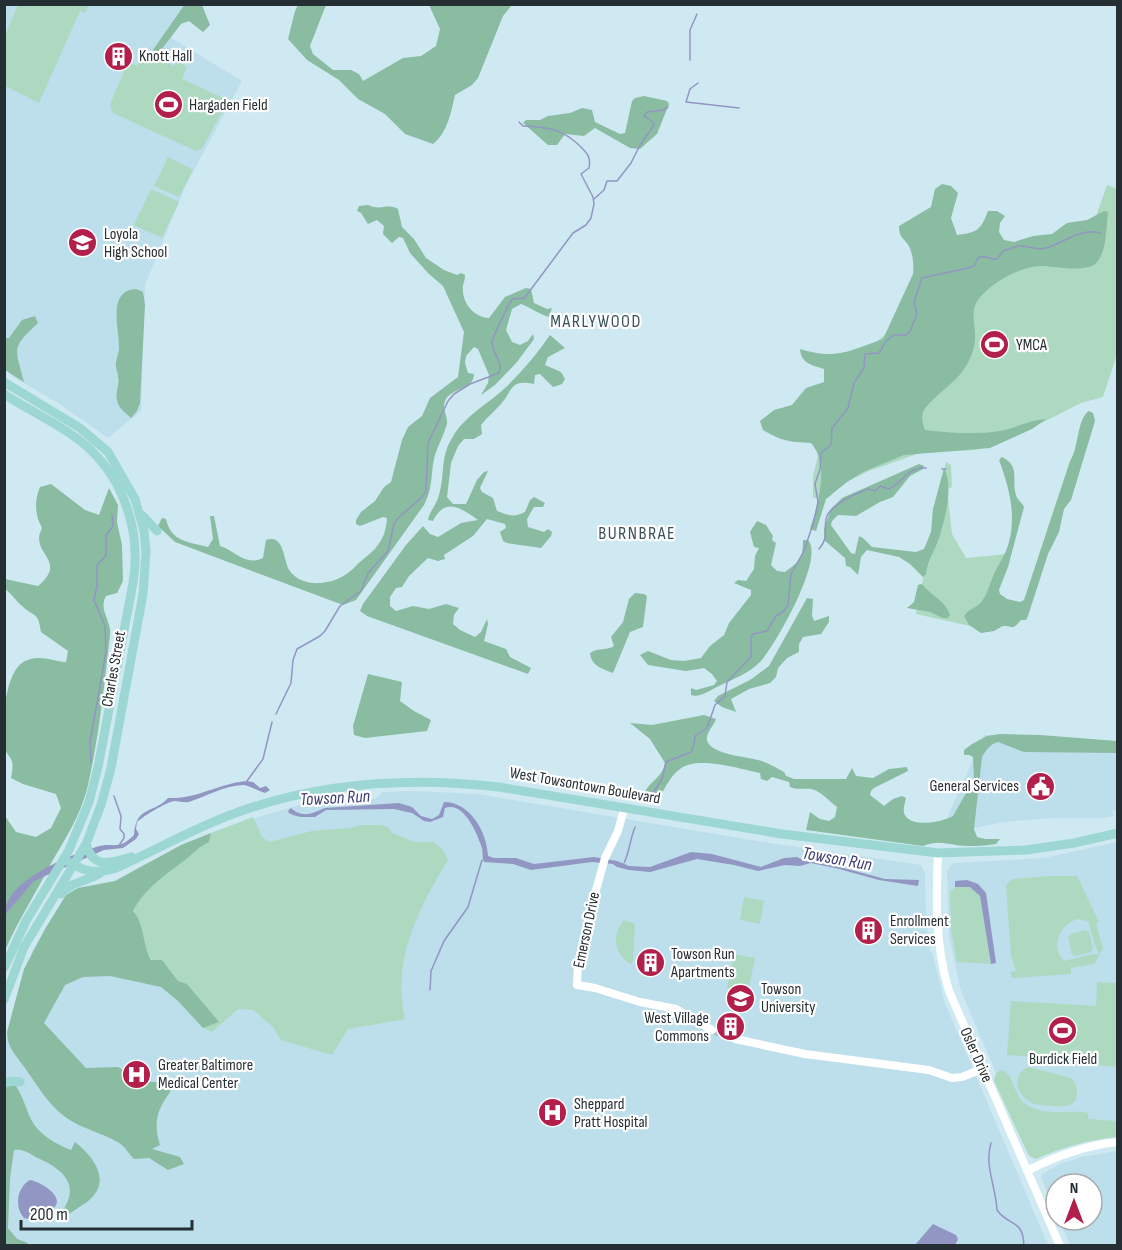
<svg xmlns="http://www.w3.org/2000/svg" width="1122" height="1250" viewBox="0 0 1122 1250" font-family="'Sofia Sans Condensed',sans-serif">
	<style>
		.built { fill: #bddeeb }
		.green { fill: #add9c1; fill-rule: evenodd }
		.forest { fill: #89bca1 }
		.water { fill: #9296c2 }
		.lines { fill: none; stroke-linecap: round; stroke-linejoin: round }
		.stream { stroke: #9296c2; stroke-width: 1.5 }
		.minor-tunnel { stroke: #adc4cc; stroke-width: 8; stroke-dasharray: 8 4; stroke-linecap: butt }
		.minor { stroke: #fff; stroke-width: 8 }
		.major { stroke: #9cd7d4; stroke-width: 9 }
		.labels { text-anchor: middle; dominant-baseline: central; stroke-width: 4.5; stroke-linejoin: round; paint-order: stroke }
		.poi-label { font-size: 16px; fill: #252e32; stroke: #fff; text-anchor: start }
		.street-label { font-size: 16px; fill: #252e32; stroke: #fff }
		.neighbourhood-label { font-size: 18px; letter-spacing: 1.5px; fill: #3b5159; stroke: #fff }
		.water-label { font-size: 18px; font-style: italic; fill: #3c3c75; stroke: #fff }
	</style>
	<rect width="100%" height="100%" fill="#cfe9f2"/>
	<!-- built -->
	<path class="built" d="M4 5H188L165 34 242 81 186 185 145 285 141 411 108 438 58 403 12 376 5 370Z
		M984 735 1117 743V810L1112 811 1114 816 1104 818H1052L1003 822 939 836Z
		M416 791 478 794 763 842 921 865 925 873 926 915 930 952H932L945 1003 1048 1245 5 1246V1043L32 951 66 895 78 888 98 886 119 880 141 866 233 825 298 805 355 797 362 800 375 799 382 792Z
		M1117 842V1132L1030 1153 961 991 949 937 947 871 950 866 955 863 1044 858Z
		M1117 1151V1245H1070L1059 1220H1092V1184H1056V1212L1041 1178 1042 1174 1060 1164 1081 1157Z"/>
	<!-- green -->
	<path class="green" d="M18 5H89L85 13 80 11 39 103 5 86V35Z
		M145 50 174 66 177 61 187 67 182 79 228 100 202 149 196 151 113 113 110 104 128 62 137 66Z
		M168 157 193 170 179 197 154 186Z
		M1107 185 1117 189V354L1103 397 1081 403 1008 440 976 450 920 453 869 471 842 484 829 497 813 498V476L824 432 859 358 882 337 958 271 1081 259Z
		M151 189 179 202 162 238 134 225Z
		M946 462 951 465 952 487 947 489 952 534 966 558 1007 554 984 629 916 614Z
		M253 817 262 837 269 842 312 831 350 828 361 825H382L389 828 392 833 414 842H434L442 849 448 860C418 909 392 959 405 1019L348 1029 332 1055 281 1040 273 1027 253 1010 238 1009 212 1032 203 1028 218 1022 187 984 178 981 162 960H152L146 950 143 933 133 911C146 886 169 873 190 856 196 850 201 846 209 842L211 833Z
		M1050 876H1077L1099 922 1096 924 1103 948 1094 964 1071 968V974L1013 978 1010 972 1016 971 1011 956 1006 886 1011 880 1014 879ZM1077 919 1088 921 1096 948 1099 953 1097 955 1093 954 1064 961C1050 946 1059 926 1077 919Z
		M955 887H970L980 896 991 964 957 962 951 930 950 892Z
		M744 897 764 901 760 924 740 920Z
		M624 920 635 924 633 961 631 964C614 955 611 935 624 920Z
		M1085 930 1089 932 1093 948 1091 952 1075 956 1072 954 1068 937 1071 934Z
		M734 954 755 958 748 992 727 988Z
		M1097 982 1117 983V1067L1093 1065V1061L1007 1055 1011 1001 1096 1006Z
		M1029 1067 1071 1078C1078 1084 1078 1093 1075 1101 1068 1108 1061 1106 1052 1106 1044 1105 1035 1106 1029 1101 1015 1093 1012 1072 1029 1067Z
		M1001 1070C1015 1074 1013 1094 1024 1103 1044 1118 1067 1109 1088 1113V1119L1117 1121V1137C1088 1140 1063 1147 1036 1159L1029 1156 994 1081 996 1073Z"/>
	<!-- forest -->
	<path class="forest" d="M185 4 202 5 210 25 203 32 189 21 181 24 158 54 153 50Z
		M298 5H326L310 46 313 54 333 70H351L359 74 363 81 403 58 421 56 436 46 440 29 429 5H512L503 16 478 78 472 85 455 95C451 112 448 132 433 144L405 134 385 114 358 99 339 80 307 60 288 39 295 11Z
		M644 96 667 101 669 104 657 134 640 149 630 148 595 128 584 136 565 134 557 145H548L523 123 526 120H540L548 116 570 113 582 108 592 110 595 122 620 134 625 133 632 101 635 98Z
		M942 184 951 186 958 193 951 218 957 235C978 232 980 231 988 211H997L1005 216 1000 223 999 232 1004 240 1014 242 1033 236 1052 234 1067 223 1087 220 1104 211 1108 212C1106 226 1107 255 1095 264 1082 273 1056 266 1041 266 1019 267 995 281 981 296 968 311 976 323 975 339 975 350 968 365 961 373 953 384 928 401 923 412 921 418 923 425 925 430 948 433 977 435 1000 431 1016 428 1030 420 1046 419L1032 429 990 448 904 455 863 472 847 482 826 499 816 531 810 529C818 505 830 464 811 443 788 442 782 441 763 430L760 421 774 410 792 405 806 388 824 382V369C811 365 801 363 800 349 835 360 850 351 883 339L913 274C914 266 913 256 910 248 905 238 899 239 899 226L931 207 935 189Z
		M368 205C381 211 387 203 398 209L402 227 414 239 426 258 444 270 457 275 461 273 465 275C465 279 464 282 463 285 461 302 473 317 489 318L505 297 526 288 531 289 534 303 547 309 552 308 549 317C539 314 531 308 521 304L512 309 506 330 512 342 520 345 528 341 533 334 534 339 517 362 495 385 481 395 488 383 489 375 478 349 474 347 466 356 465 363 468 373 474 374C474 390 451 387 445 401 442 410 448 416 447 424 444 435 438 445 435 455 430 474 434 486 424 505L356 600 343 605 175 542 158 526 162 518 166 519C171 542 189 542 208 547L213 539 210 516H214L220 546C234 550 246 567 263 558L266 540C285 533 283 562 290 571 302 588 330 585 345 575 353 570 359 562 366 557 380 546 386 535 387 518L383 517 360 526 356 524V520L361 512 375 501 384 487 391 482 402 440 408 427 422 416 430 398 458 377 464 332 443 286 429 274 410 253 403 238 399 237 392 243 383 234 384 226 377 220 368 224 361 213 357 211 359 206Z
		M136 289 143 292 145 305 140 403 137 411 131 418C126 413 118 408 117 400 115 393 120 384 118 377 118 372 115 368 116 363 116 358 119 354 119 349 120 332 106 290 136 289Z
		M35 316 38 323C11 348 15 348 24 382L5 370V338H9L22 320Z
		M550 335 565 348 548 357 545 365 561 372 565 379 562 384 553 387 540 374 535 375 534 384C509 379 513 391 501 404 495 411 487 417 481 425L482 434 474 439H464L458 446 451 463 447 497 453 504H466L477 480 484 472 488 471 480 488 482 492 493 498 497 511C508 515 514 518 525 512L530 500 534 497 545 503 543 507H534L527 519 528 527 544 532 548 529 552 532 551 536 541 548 507 543 503 541 500 532 506 528 505 524 487 519 473 536 444 555 445 559 438 561 428 558 409 576 402 587 396 588 390 597V606L396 611 413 606 429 609 446 604 459 608 454 615 453 624 460 630 475 637 481 632 487 619 488 624 484 641 506 649 510 657 531 668 528 674 367 616 360 611 363 604 406 545 423 526 430 534 438 537 461 523 478 520C460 507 445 497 433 521L428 520C429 512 437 504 439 495 445 475 440 458 452 438 464 416 488 404 505 388 522 372 537 354 550 335Z
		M1089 411 1093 413 1095 421 1071 500 1064 509 1059 532 1048 554 1028 616 1026 620H1021C1012 631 1014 626 1003 626L994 631 981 633 969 625 964 616C969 608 980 607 984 598 989 590 991 580 995 572 998 565 1003 558 1006 551 1018 521 1010 489 999 460L1002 457C1021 466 1011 480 1016 495 1017 500 1022 502 1024 507L1008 567 999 590 1000 594 1007 599 1020 602 1024 600 1070 461C1079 448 1077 418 1089 411Z
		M919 464 924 466 923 469 910 476 893 497 880 502 856 516 838 515 832 521 831 525 851 553 855 554 859 536 863 538 872 547 916 552 924 549 931 532 933 509 944 468C954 487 945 519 939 538 934 553 928 558 926 574L923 577 910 564 899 557 867 550 861 557 858 575 850 567 846 566 845 558 824 540V529L831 509 842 498Z
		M51 484 85 510 99 515 109 488 118 505 117 522 122 545 123 581 117 593 106 596C98 610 112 621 110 635 104 687 99 738 87 789 80 817 63 842 49 867 35 895 17 922 5 951V816L16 832 36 837 51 828 61 808 56 794 23 784 11 778C12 772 14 765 11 759 9 755 5 752 5 748 1 727 4 671 25 661 39 654 52 661 66 662L68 651 41 632C38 611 35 618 22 606 16 601 12 594 5 589V579L38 586C65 563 39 557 39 538 39 534 41 531 42 528 35 515 34 501 40 487Z
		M757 521 766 525 773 536 772 540 776 543 771 565 777 571 785 572C800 561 803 559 803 540H808C825 558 776 644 761 661 750 673 731 680 717 687 709 691 699 698 691 695V688L696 690 714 685 717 681 712 674 704 668 686 671 648 665 640 655 648 651 671 660 684 661 701 658 710 646 724 635 729 623 751 595V590L734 583 738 580 746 581 754 569 755 556 759 548 754 547 750 532Z
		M922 584C931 596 945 600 950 615L948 618H943L930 612 907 608 914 602 918 585Z
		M635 593 644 594 647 596 643 627 630 632 613 673C603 669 591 666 590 653 599 647 607 651 614 646L611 637 623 622 629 599Z
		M807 598 813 599 812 616 814 621 829 616V622L821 634 803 637 799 644V652L787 658 778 668 776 677 770 683 749 689 731 699 736 712 722 707 714 701 718 696 750 680 769 666Z
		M368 674 402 682 400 701 414 711 431 720 427 731 365 738 354 735 353 726Z
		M704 715 716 719C714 726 706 732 707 740 709 754 747 757 758 760 767 762 776 768 784 772L786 776 794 779H846L852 768 856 776 873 778 889 769 907 767 908 771 874 788 871 791 870 795 884 806 893 799 902 796 906 798C905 802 903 809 904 813 909 829 943 822 953 816L974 779 973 757 969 755H964V750L972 744 987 736 1000 734 1040 735 1117 741V753L1024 752 998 742C990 744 986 750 982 757L974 829 977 837 985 839H1000L996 844C984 846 968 847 956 845 943 843 936 841 923 846L806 830 810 812 820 819 829 821 835 817 837 807C829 801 821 791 811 789 804 788 797 790 790 787L789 782 772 777 767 781 761 779 760 773C740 769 697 755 680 769 671 775 666 787 660 796L647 798 644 795C648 781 663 778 665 763L650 739 630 723 652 725Z
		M211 833 209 842C201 846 196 850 190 856 169 873 146 886 133 911 145 924 142 944 151 960H162L178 981 187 984 219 1022 203 1028 178 1001 161 987 110 976 83 977 65 985 44 1023 86 1068 118 1067 145 1082H177C161 1105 151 1116 160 1145L152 1149 180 1157 184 1164 168 1170 149 1158 134 1159C130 1155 126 1149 122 1145 114 1138 86 1129 75 1123 51 1110 40 1089 25 1068 16 1055 7 1048 7 1032L24 969 45 929 66 895 78 888 115 881 181 845Z
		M10 1085 16 1086C23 1097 25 1106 30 1117 37 1134 56 1144 71 1150L75 1142C94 1157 113 1182 87 1202 78 1208 68 1214 59 1221L58 1217C80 1190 70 1173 40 1159 31 1155 24 1148 14 1150L10 1178 8 1228 17 1239 28 1243 27 1245 5 1246V1088Z"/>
	<!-- water -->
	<path class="water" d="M246 781 253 782 260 788 266 786 270 790 265 793C258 791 248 785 243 785 223 786 207 796 189 802 184 803 179 801 174 801 165 803 145 815 137 822L136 829 139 834 136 839 123 848 104 850 34 881 5 915C4 881 68 856 96 847 114 841 117 852 134 835 136 805 154 814 168 798 198 799 217 784 246 781Z
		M444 802C470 802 487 832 488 856L494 858H516L534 864 594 857 617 861 629 866 650 867 691 852 712 854 761 867 784 858 797 857 805 861 829 864 885 879 919 880 918 886 879 880 839 869 811 863 800 866 785 865 758 871 734 865 697 859 650 872 629 870 617 867 613 864 592 862 531 870 513 864 484 862C482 857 483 853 482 848 477 833 464 801 445 808L443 817 430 822 424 821 412 813 394 809 326 810 315 817C305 817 298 818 289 813L288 811 291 808C303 819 313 813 325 808L399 803 412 807 421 816 432 819 439 815Z
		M967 880 978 884 986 893 996 963 991 964 980 896 970 887H955V881Z
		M30 1180C38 1181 62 1194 56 1205 53 1211 42 1217 36 1220L24 1218C14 1207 17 1187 30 1180Z
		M933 1224 956 1235 958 1239 955 1245H915Z"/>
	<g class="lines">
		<!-- stream -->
		<path class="stream" d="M690 60V30L697 14
			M698 83 690 89 686 102 739 108
			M594 199 604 190 607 181H617L631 163 640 145 654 125 653 122 644 116 647 112 663 110 668 107
			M942 469H946
			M819 549C831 535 822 528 827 516 832 504 857 493 868 489L875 491 880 486 889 489C903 482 909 466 926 468
			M276 714 291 683 293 660 297 649 320 636 325 631 340 606 361 591 368 573 388 551 394 524 398 518 422 497 426 491 428 443 448 401 454 394 470 384 499 373C503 360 492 354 492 342 493 336 508 306 512 299L524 298 526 296 573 233 586 225 591 218 594 204 593 197 581 174 589 168C591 158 588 154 581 147 563 129 548 127 523 126L519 122
			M91 762 90 742 106 652 105 626 94 600 97 586V565L106 555V535L113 526 112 514
			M247 781 263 759 272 722
			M114 796 121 816 120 829 124 834V838L118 847
			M650 798 662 779 666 762 691 752 694 744 695 736 707 728 715 705 725 696 727 682 751 657V637L753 634 767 631 776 616 784 611 788 605 791 574 804 551 814 521 818 502 815 484 820 469 821 453 831 445 832 428 848 408 854 383 864 368 865 354 879 353 886 341 894 335H906L910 331 917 314 914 302 922 278 968 268 974 266 978 258C988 254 988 260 997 259L1004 250C1011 250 1012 247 1018 246 1027 245 1036 251 1046 248 1063 243 1082 227 1100 233
			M624 863C629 854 630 839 635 827
			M430 990 431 971 444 941 468 907 482 860
			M991 1143C984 1165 996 1187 997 1210 1009 1227 1023 1218 1024 1246"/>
		<!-- minor-tunnel -->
		<path class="minor-tunnel" d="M712 1030 735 1039"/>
		<!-- minor -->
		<path class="minor" d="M624 809 618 831 605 858 596 890 578 964 577 985 595 988 640 1002 676 1009 712 1030
			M938 853C936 900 935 945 949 991L1060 1246
			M735 1039 805 1054 929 1070 952 1078 962 1077 982 1069
			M1027 1171C1056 1156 1085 1145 1118 1142"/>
		<!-- major -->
		<path class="major" d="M4 382 80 428 108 452 135 499 144 531 146 551 143 594 111 768 101 805 86 844 24 947 4 1000
			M4 394C28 410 56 422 79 440 122 473 142 529 133 583L98 767 89 802 69 850 26 921 4 968
			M142 515 157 531
			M86 844C94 871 111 862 132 857
			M64 859C82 871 95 875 116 868 158 849 198 826 241 811 324 782 412 777 499 787L782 834 938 853 1026 850 1074 843 1118 833
			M61 894C71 881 87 882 100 873
			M4 1083 13 1081 20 1082"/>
	</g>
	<!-- icons -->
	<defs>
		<symbol id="building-disc" viewBox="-11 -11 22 22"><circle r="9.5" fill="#b11f4a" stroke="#fff"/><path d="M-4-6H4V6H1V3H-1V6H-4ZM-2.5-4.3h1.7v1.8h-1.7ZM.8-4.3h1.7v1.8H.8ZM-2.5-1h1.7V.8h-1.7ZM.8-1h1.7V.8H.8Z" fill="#fff"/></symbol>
		<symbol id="stadium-disc" viewBox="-11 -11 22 22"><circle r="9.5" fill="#b11f4a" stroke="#fff"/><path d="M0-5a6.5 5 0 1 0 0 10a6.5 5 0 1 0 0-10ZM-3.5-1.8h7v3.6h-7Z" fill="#fff"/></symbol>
		<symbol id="school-disc" viewBox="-11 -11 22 22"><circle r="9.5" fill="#b11f4a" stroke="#fff"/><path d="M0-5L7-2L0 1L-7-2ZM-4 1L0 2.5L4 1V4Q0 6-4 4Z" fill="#fff"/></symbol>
		<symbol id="civic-disc" viewBox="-11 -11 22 22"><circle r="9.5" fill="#b11f4a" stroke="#fff"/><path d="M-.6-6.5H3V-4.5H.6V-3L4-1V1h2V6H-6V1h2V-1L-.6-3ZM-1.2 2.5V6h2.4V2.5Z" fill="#fff"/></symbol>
		<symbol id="university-disc" viewBox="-11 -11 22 22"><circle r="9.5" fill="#b11f4a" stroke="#fff"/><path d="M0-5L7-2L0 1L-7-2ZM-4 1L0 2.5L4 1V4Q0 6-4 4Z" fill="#fff"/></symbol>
		<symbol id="hospital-disc" viewBox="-11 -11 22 22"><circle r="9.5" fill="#b11f4a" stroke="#fff"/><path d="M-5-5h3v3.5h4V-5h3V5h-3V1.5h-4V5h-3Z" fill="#fff"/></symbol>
	</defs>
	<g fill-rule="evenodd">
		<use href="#building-disc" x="102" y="40" width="33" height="33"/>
		<use href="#stadium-disc" x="152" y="88" width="33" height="33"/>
		<use href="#school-disc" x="66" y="226" width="33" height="33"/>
		<use href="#stadium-disc" x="978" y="328" width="33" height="33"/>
		<use href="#civic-disc" x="1024" y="770" width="33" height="33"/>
		<use href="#building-disc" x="852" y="914" width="33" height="33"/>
		<use href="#building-disc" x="634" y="946" width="33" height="33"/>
		<use href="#university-disc" x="724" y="982" width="33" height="33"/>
		<use href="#building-disc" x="714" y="1010" width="33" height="33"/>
		<use href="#stadium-disc" x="1046" y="1014" width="33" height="33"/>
		<use href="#hospital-disc" x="120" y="1058" width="33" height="33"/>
		<use href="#hospital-disc" x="536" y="1096" width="33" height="33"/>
	</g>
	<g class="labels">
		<!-- poi labels -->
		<g class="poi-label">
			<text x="139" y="56">Knott Hall</text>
			<text x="189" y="105">Hargaden Field</text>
			<text x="104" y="234">Loyola<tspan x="104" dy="18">High School</tspan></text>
			<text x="1016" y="345">YMCA</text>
			<text x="1019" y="786" text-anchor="end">General Services</text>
			<text x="890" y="921">Enrollment<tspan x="890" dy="18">Services</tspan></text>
			<text x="671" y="954">Towson Run<tspan x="671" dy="18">Apartments</tspan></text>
			<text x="761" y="989">Towson<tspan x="761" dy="18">University</tspan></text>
			<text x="709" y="1018" text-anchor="end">West Village<tspan x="709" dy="18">Commons</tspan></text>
			<text x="1063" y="1059" text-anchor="middle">Burdick Field</text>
			<text x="158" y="1065">Greater Baltimore<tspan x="158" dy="18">Medical Center</tspan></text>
			<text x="574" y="1104">Sheppard<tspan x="574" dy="18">Pratt Hospital</tspan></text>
		</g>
		<!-- street labels -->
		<g class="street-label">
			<text transform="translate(114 669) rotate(-80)">Charles Street</text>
			<text transform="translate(585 786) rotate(10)">West Towsontown Boulevard</text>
			<text transform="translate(587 930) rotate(-78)">Emerson Drive</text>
			<text transform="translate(976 1055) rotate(66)">Osler Drive</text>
		</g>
		<!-- neighbourhood labels -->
		<g class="neighbourhood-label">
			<text x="596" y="321">MARLYWOOD</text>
			<text x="637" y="533">BURNBRAE</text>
		</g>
		<!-- water labels -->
		<g class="water-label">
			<text transform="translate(335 798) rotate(-3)">Towson Run</text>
			<text transform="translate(837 859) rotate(10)">Towson Run</text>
		</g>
	</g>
	<!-- border -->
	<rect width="1122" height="1250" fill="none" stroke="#252e32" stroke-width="12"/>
	<!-- north arrow -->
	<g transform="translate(1074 1202)"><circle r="28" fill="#ffffff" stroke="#a8abad" stroke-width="1.5"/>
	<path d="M0-4.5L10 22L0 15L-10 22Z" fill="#b11f4a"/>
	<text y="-9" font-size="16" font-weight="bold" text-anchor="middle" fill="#252e32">N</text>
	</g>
	<!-- scale -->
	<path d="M21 1220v9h171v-9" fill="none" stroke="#252e32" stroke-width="3"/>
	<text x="30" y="1220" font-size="18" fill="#252e32" stroke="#ffffff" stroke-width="4.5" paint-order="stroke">200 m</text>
</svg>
